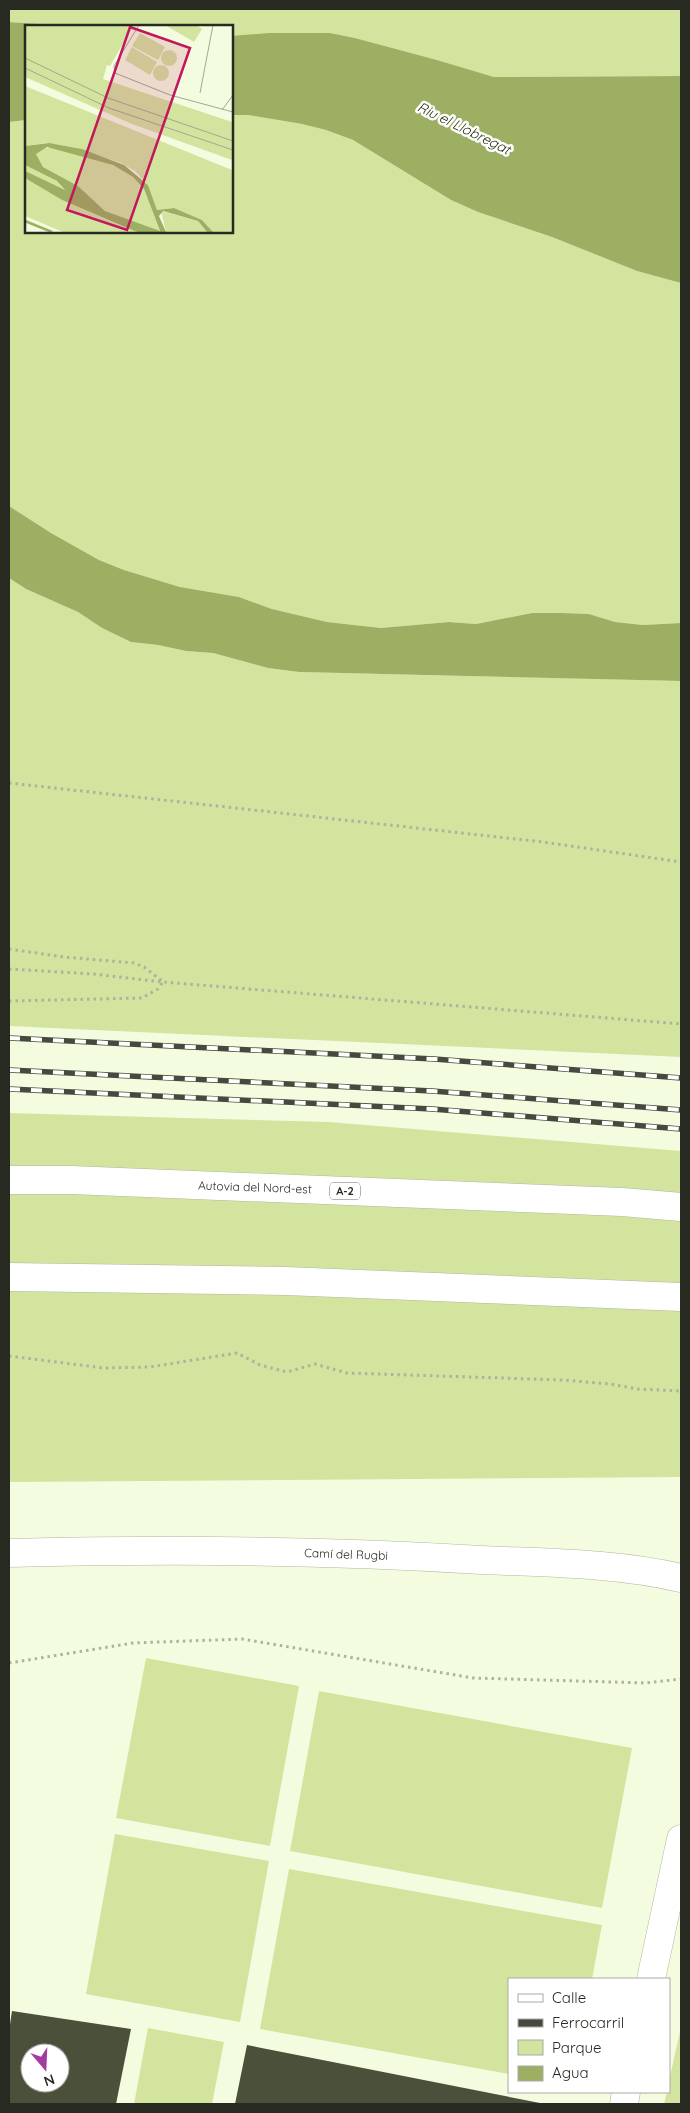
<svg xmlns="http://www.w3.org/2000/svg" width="690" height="2113" viewBox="0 0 690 2113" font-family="Quicksand,sans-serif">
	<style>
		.green { fill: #d3e49f }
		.water { fill: #9daf62 }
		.building { fill: #4a5039; fill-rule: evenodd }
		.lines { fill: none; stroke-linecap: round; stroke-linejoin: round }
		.minor-casing { stroke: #b0b79c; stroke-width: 29 }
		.highway-casing { stroke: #b0b79c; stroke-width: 29 }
		.path { stroke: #adb39d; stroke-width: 3; stroke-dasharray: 2.5 4; stroke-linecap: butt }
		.minor { stroke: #fff; stroke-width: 28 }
		.highway { stroke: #fff; stroke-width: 28 }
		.rail-casing { stroke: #464a3d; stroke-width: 5.5 }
		.rail { stroke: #fff; stroke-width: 4; stroke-dasharray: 11; stroke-linecap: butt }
		.labels { text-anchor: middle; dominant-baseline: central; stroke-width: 5; stroke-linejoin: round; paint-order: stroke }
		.shield { fill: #fff; stroke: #686a63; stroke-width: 1 }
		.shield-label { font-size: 11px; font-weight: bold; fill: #272a20 }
		.street-label { font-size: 12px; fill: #272a20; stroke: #fff }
		.water-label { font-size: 14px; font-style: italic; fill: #2a300f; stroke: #fff }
		.inset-river { fill: none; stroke: #9daf62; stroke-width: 2.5 }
		.inset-road { fill: none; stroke: #a2a893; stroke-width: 1 }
		.view { fill: #c2185b; fill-opacity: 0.15; stroke: #c2185b; stroke-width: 2.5 }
		.inset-edge { fill: none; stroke: #272a20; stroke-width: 2.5 }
	</style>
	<rect width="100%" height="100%" fill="#f4fce0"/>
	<!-- green -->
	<path class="green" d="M9 9H681V76L494 77 437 60 355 38 330 33 231 36V26H67L9 22Z
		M231 115H248L302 124 326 130 353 140 451 200 478 212 552 237 637 271 681 283V623L643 625 615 622 589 614 532 613 476 624 449 622 381 628 327 622 272 609 239 597 180 587 124 570 99 560 51 533 9 506V122L26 120V231H231Z
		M9 578 26 589 78 612 102 628 131 642 158 645 186 651 213 653 268 668 299 672 681 681V1057L9 1026Z
		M9 1113 329 1122 681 1151V1477L9 1482Z
		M146 1658 299 1686 270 1846 116 1818Z
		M319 1691 632 1748 602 1908 290 1851Z
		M115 1834 269 1861 240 2022 86 1994Z
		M289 1869 602 1925 592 1979H509V2074L260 2029Z
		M681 2027V2104H664L667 2092H669V2081Z
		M148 2028 224 2042 212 2104H134Z"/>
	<!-- water -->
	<path class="water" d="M9 22 67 26H26V120L9 122Z
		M270 33H330L355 38 437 60 494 77 681 76V283L637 271 552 237 478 212 451 200 353 140 326 130 302 124 248 115H231V36Z
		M9 506 51 533 99 560 124 570 180 587 239 597 272 609 327 622 381 628 449 622 476 624 532 613H561L589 614 615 622 643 625 681 623V681L299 672 268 668 213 653 186 651 158 645 131 642 102 628 78 612 26 589 9 578Z"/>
	<!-- building -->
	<path class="building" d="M12 2011 131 2029 116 2104H9V2031ZM30 2053H60V2083H30Z
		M247 2045 540 2103V2104H235Z"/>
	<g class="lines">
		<defs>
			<path id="minor" d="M9 1553C166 1549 325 1550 482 1560 548 1563 616 1563 681 1578
				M651 1979 681 1839
				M624 2104 626 2092"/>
			<path id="highway" d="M9 1180H71L622 1202 681 1207
				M9 1277 286 1281 681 1297"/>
		</defs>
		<!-- minor casing -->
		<use href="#minor" class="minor-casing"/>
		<!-- highway casing -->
		<use href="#highway" class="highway-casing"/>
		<!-- path -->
		<path class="path" d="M9 783 543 842 681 862
			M9 949 64 957 134 963 144 967 162 981
			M9 969 93 974 163 982 681 1024
			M9 1001 142 998 158 989 163 982
			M9 1356 104 1368 150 1367 237 1353 260 1365 287 1372 315 1364 347 1373 563 1380 610 1384 638 1389 681 1391
			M9 1663 133 1643 242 1639 473 1678 646 1683 681 1679"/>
		<!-- minor -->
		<use href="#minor" class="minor"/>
		<!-- highway -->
		<use href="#highway" class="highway"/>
		<defs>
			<path id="rail" d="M9 1038 434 1059 681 1078
				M9 1070 432 1091 681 1110
				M9 1089 432 1109 681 1129"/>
		</defs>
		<!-- rail casing -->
		<use href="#rail" class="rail-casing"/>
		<!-- rail -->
		<use href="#rail" class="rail"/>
	</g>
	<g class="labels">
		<!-- shield labels -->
		<rect class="shield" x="330" y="1182.5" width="30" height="17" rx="4"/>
		<g class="shield-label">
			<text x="345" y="1191">A-2</text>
		</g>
		<!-- street labels -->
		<g class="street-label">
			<text transform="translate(255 1187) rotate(2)">Autovia del Nord-est</text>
			<text transform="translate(346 1554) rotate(2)">Camí del Rugbi</text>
		</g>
		<!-- water labels -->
		<g class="water-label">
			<text transform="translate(464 128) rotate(26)">Riu el Llobregat</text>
		</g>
	</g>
	<!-- overview -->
	<g transform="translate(25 25)">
		<rect width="208" height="208" fill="#f4fce0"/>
		<path d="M0 0H109L85 41 82 40 78 54 207 97V135L107 99 0 52ZM140 0H171L177 4 169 17ZM115 8 140 22 133 35 107 21ZM107 22 132 37 125 50 100 35ZM136 33a8 8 0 1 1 16 0a8 8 0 1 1-16 0ZM128 48a8 8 0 1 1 16 0a8 8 0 1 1-16 0ZM0 61 207 145V207H188L177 195 149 183 132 185 123 160 110 146 96 138 47 122 21 118 0 121ZM17 123H32L65 132 88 140 108 152 119 164 135 207 80 186 53 161 18 142 11 129ZM0 140 32 156 40 166 12 154 0 146ZM0 153 37 175 112 207H38L0 191ZM136 186 173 196 182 207H141Z" fill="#d3e49f"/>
		<path d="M24 118 57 124 99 140 123 160 132 185 149 183 177 195 188 207H182L173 196 138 186 134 191 141 207H112L37 175 0 153V146L40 165 32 156 0 140V121ZM22 122 88 140 108 152 119 164 135 206 80 186 53 161 18 142 11 129Z" fill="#9daf62" fill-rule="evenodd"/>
		<path class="inset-river" d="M0 196 27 207"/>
		<path class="inset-road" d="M114 0 89 41 90 48 145 70 208 87M0 33 83 73 208 116M0 43 84 83 208 125M175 68 188 0M197 85 208 70"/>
		<path class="view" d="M105 2 165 23 102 205 42 185Z"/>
		<rect width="208" height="208" class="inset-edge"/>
	</g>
	<!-- border -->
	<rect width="690" height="2113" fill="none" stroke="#272a20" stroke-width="20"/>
	<!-- legend -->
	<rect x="508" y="1978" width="162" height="115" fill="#ffffff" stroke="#a9aaa6"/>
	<rect x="518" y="1994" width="25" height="8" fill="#ffffff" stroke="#a9aaa6"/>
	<text x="552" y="2003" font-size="15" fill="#272a20">Calle</text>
	<rect x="518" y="2019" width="25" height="8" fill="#464a3d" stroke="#a9aaa6"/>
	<text x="552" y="2028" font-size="15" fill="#272a20">Ferrocarril</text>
	<rect x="518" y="2040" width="25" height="15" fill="#d3e49f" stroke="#a9aaa6"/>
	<text x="552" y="2053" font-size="15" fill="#272a20">Parque</text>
	<rect x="518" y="2066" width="25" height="15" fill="#9daf62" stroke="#a9aaa6"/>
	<text x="552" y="2078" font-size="15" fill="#272a20">Agua</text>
	<!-- north arrow -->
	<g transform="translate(45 2068) rotate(161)"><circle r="24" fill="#ffffff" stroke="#a9aaa6"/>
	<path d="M0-4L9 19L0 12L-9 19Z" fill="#a33c9f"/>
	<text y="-8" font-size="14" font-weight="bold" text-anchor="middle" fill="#272a20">N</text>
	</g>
</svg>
